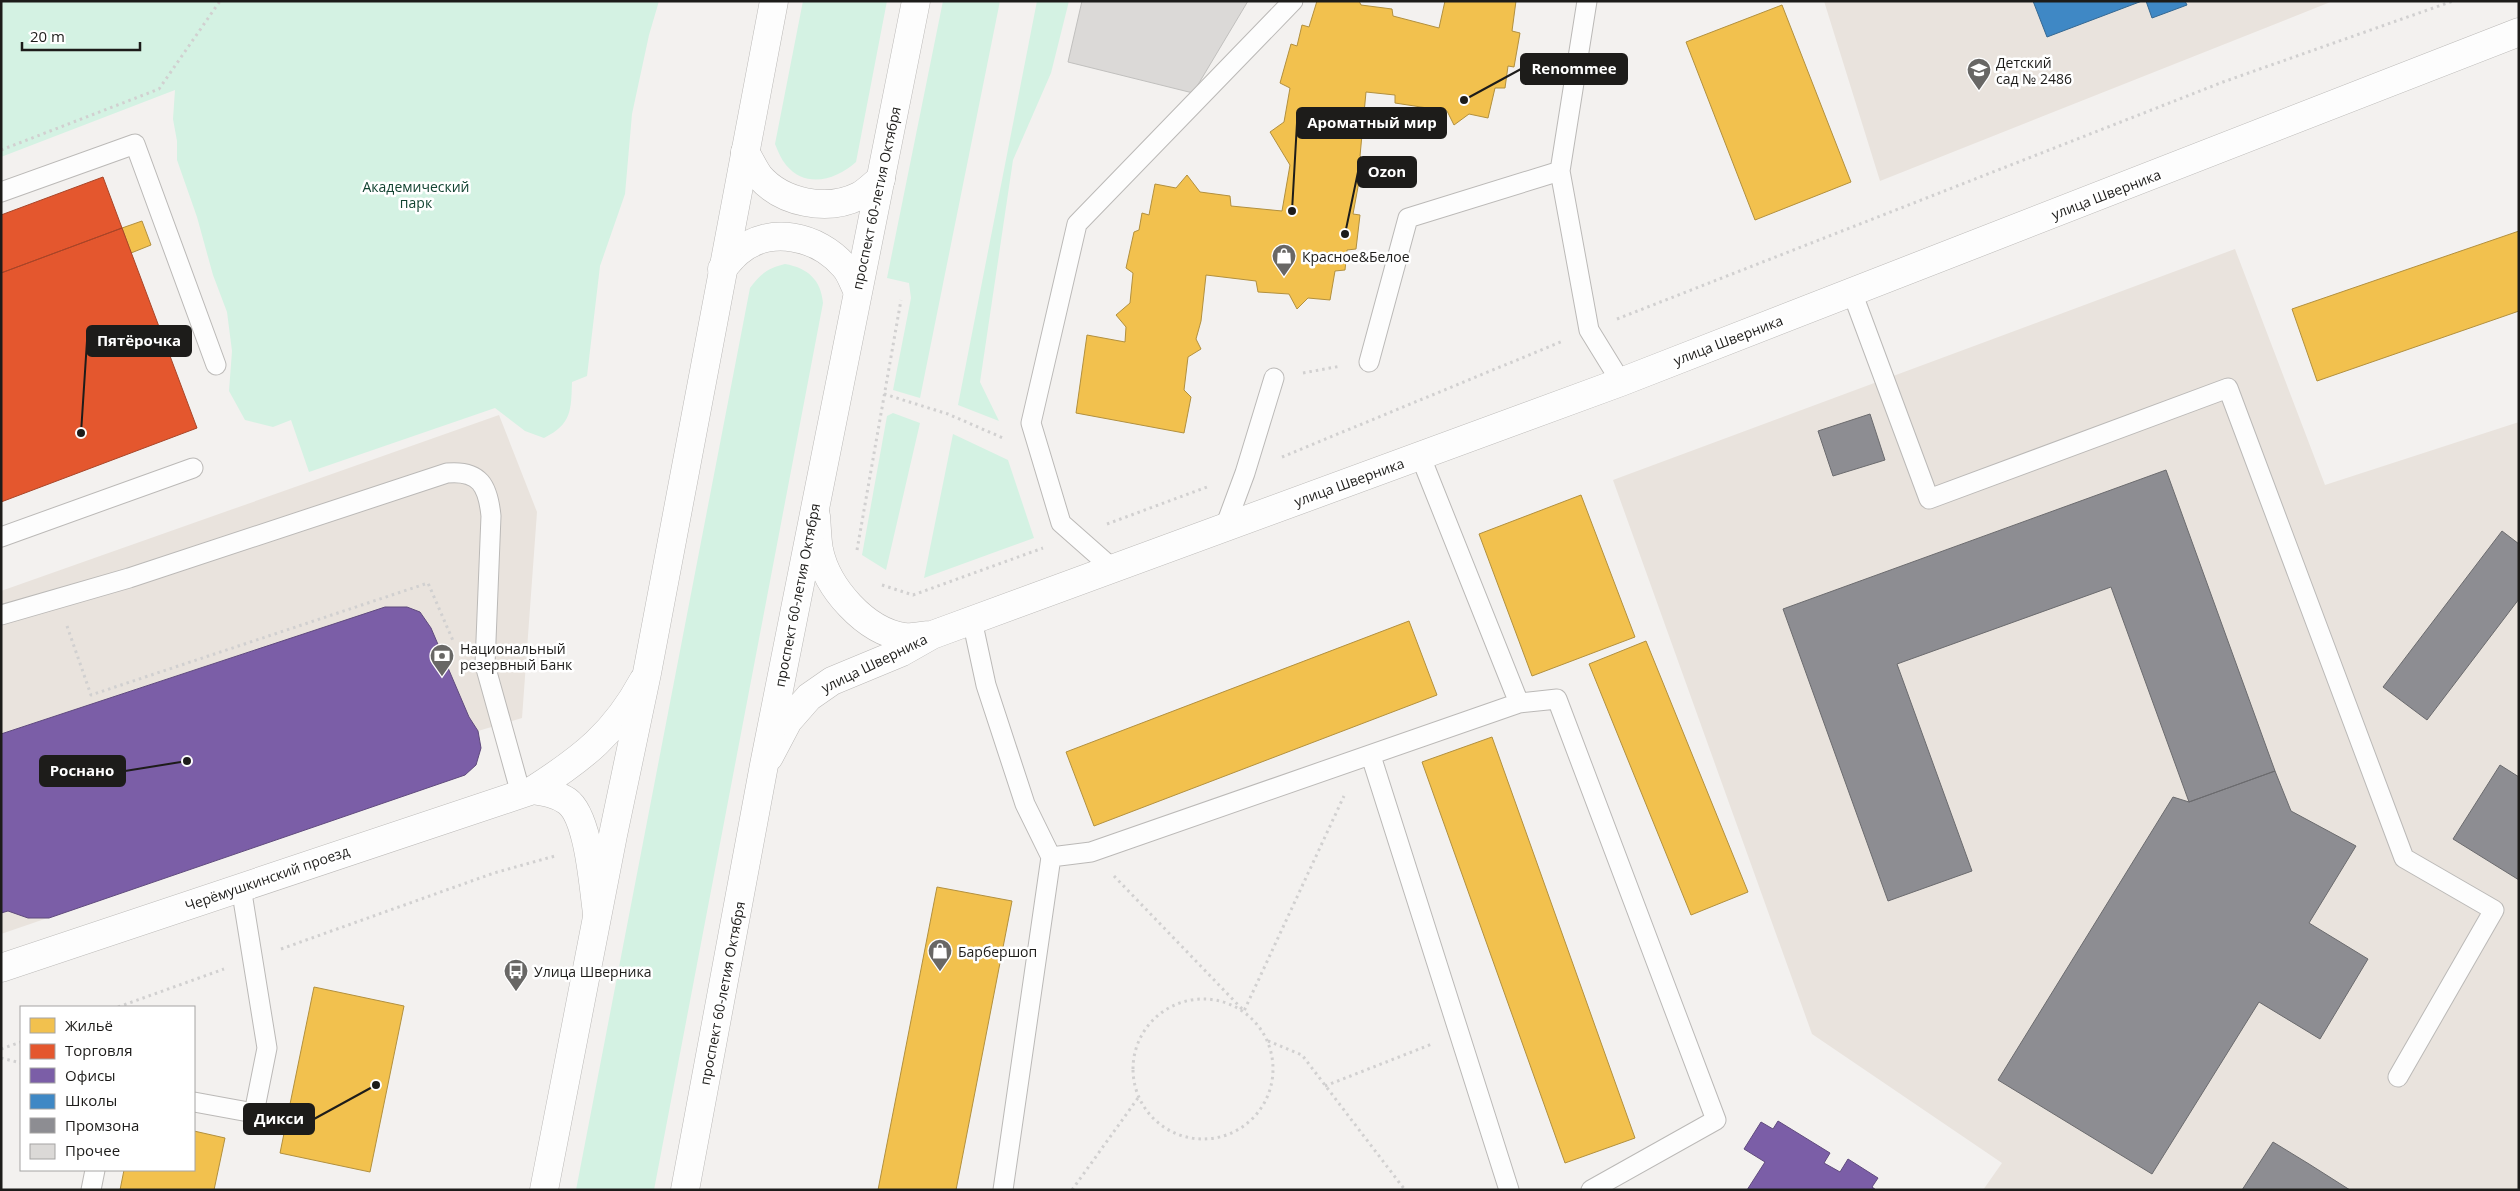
<svg xmlns="http://www.w3.org/2000/svg" width="2520" height="1191" viewBox="0 0 2520 1191" font-family="'Open Sans',sans-serif">
	<style>
		.built { fill: #e9e3dd }
		.green { fill: #d4f2e3 }
		.homes { fill: #f2c14e; stroke: #b2903e }
		.shops { fill: #e4572e; stroke: #a84528 }
		.offices { fill: #7b5ea7; stroke: #5f4a7d }
		.schools { fill: #3f88c5; stroke: #356892 }
		.industry { fill: #8d8d92; stroke: #6b6b6e }
		.building { fill: #dbd9d7; stroke: #c1c0be }
		.lines { fill: none; stroke-linecap: round; stroke-linejoin: round }
		.lane-casing { stroke: #bbb9b7; stroke-width: 21 }
		.street-casing { stroke: #bbb9b7; stroke-width: 29 }
		.primary-casing { stroke: #bbb9b7; stroke-width: 29 }
		.path { stroke: #d1d0d0; stroke-width: 3; stroke-dasharray: 2.5 4; stroke-linecap: butt }
		.lane { stroke: #fdfdfd; stroke-width: 19 }
		.street { stroke: #fdfdfd; stroke-width: 28 }
		.primary { stroke: #fdfdfd; stroke-width: 28 }
		.labels { text-anchor: middle; dominant-baseline: central; stroke-width: 5; stroke-linejoin: round; paint-order: stroke }
		.poi-label { font-size: 14px; fill: #1d1c1a; stroke: #fff; text-anchor: start }
		.park-label { font-size: 14px; fill: #124331; stroke: #fff }
		.street-label { font-size: 14px; fill: #1d1c1a; stroke: #fff }
		.leader { fill: none; stroke: #1d1c1a; stroke-width: 2 }
		.callout-dot { fill: #1d1c1a; stroke: #fff; stroke-width: 2 }
		.callout { fill: #1d1c1a; stroke: #1d1c1a; stroke-width: 2 }
		.callout-label { font-size: 15px; text-anchor: middle; font-weight: bold; fill: #fff }
	</style>
	<rect width="100%" height="100%" fill="#f3f1ef"/>
	<!-- built -->
	<path class="built" d="M1824 1H2333L1880 181Z
		M2235 249 2325 485 2519 422V1190H1983L2002 1163 1812 1034 1613 480Z
		M499 415 537 512 522 718 478 731 481 748 476 765 465 775 1 934V591Z"/>
	<!-- green -->
	<path class="green" d="M1 1H659L649 35 632 114 625 194 600 266 587 376 572 382C571 410 572 424 544 438L525 431 495 408 309 472 291 420 273 427 245 420 229 391 232 351 227 312 213 275 197 217 177 160V141L173 119 175 90 1 157Z
		M803 1H887L856 162C836 180 806 189 786 165 781 159 778 151 775 144Z
		M943 1H1000L920 398 893 390 911 298 909 283 887 278Z
		M1037 1H1069L1051 73 1013 160 980 382 999 421 958 405Z
		M785 264C808 268 821 280 823 303L654 1190H576L750 288C760 274 768 268 785 264Z
		M893 413 920 423 886 570 862 555 887 416Z
		M953 434 1008 460 1034 538 924 578Z"/>
	<!-- homes -->
	<path class="homes" d="M1317 1H1359L1361 5 1392 9 1393 16 1439 28 1445 1H1516L1512 31 1520 33 1514 67 1508 66 1505 88H1495L1488 118 1469 114 1454 125 1447 111 1395 103V95L1366 92 1360 156 1369 167 1360 176 1353 214 1360 215 1356 249 1347 250 1345 270 1335 271 1330 300 1308 298 1297 309 1289 294 1258 292 1256 281 1206 275 1201 321 1196 339 1201 349 1188 357 1184 390 1191 397 1184 433 1076 413 1087 335 1125 342 1126 327 1116 315 1130 303 1133 273 1126 268 1134 232 1139 230 1142 213 1149 215 1155 184 1176 188 1187 175 1200 192 1230 196 1231 206 1282 211 1290 165 1270 132 1284 122 1290 88 1280 83 1291 44 1297 46 1302 25 1309 27Z
		M1782 5 1851 182 1755 220 1686 42Z
		M142 221 151 245 131 253 122 228Z
		M2519 231V311L2317 381 2292 309Z
		M1581 495 1635 637 1532 676 1479 534Z
		M1409 621 1437 695 1094 826 1066 752Z
		M1646 641 1748 892 1691 915 1589 664Z
		M1492 737 1635 1138 1565 1163 1422 762Z
		M937 887 1012 901 956 1190H878Z
		M314 987 404 1006 370 1172 280 1153Z
		M194 1131 225 1138 214 1190H120L124 1170H194Z"/>
	<!-- shops -->
	<path class="shops" d="M103 177 122 228 1 273V215Z
		M122 228 197 428 1 502V273Z"/>
	<!-- offices -->
	<path class="offices" d="M385 607H407L420 612 431 628 469 717 478 731 481 748 476 765 465 775 49 918H28L8 911 1 913V734Z
		M1778 1121 1830 1153 1824 1163 1840 1172 1848 1159 1878 1178 1872 1187 1876 1190H1747L1765 1162 1744 1149 1761 1122 1773 1129Z"/>
	<!-- schools -->
	<path class="schools" d="M2033 1H2142L2047 37Z
		M2146 1H2185L2187 5 2152 18Z"/>
	<!-- industry -->
	<path class="industry" d="M1870 414 1885 460 1833 476 1818 431Z
		M2166 470 2275 771 2189 802 2111 587 1897 664 1972 871 1888 901 1783 609Z
		M2502 531 2519 544V599L2427 720 2383 687Z
		M2500 765 2519 777V880L2453 839Z
		M2275 771 2291 811 2356 846 2309 923 2368 959 2320 1039 2259 1002 2152 1174 1998 1080 2173 797 2189 802Z
		M2273 1142 2309 1164 2350 1190H2242Z"/>
	<!-- building -->
	<path class="building" d="M1082 1H1248L1193 93 1068 62Z"/>
	<g class="lines">
		<defs>
			<path id="lane" d="M1560 171 1587 1
				M1 192 135 144 216 365
				M1852 292 1929 499 2228 388 2404 858 2494 910 2398 1077
				M1369 362 1408 218 1560 171 1589 330 1621 382
				M1225 527 1245 473 1274 378
				M1 537 193 468
				M1112 568 1061 523 1031 423 1077 224 1293 1
				M1 615 129 578 447 473C480 470 488 486 491 516L485 665 521 794
				M972 620 986 685 1025 804 1051 857 1003 1190
				M1519 703 1557 699 1716 1120 1591 1190
				M1371 756 1509 1190
				M1051 857 1091 852 1519 703 1420 455
				M194 1102 254 1113 267 1048 241 887
				M91 1190 95 1170"/>
			<path id="street" d="M745 152C750 160 754 169 759 176 782 203 827 212 859 196 867 192 874 184 881 179
				M722 269C727 264 732 257 738 252 770 225 818 236 844 266 850 272 853 282 857 290
				M816 516C817 527 817 539 819 550 827 588 865 631 904 637 912 638 923 635 931 635
				M769 757 788 721 809 697 832 681 902 652 932 635 1621 382 2519 32
				M533 790C545 792 557 794 567 801 589 817 593 886 597 913
				M1 968 533 790C583 758 615 733 643 681"/>
			<path id="primary" d="M544 1190 613 835 647 673 774 1
				M685 1190 764 765 916 1"/>
		</defs>
		<!-- lane casing -->
		<use href="#lane" class="lane-casing"/>
		<!-- street casing -->
		<use href="#street" class="street-casing"/>
		<!-- primary casing -->
		<use href="#primary" class="primary-casing"/>
		<!-- path -->
		<path class="path" d="M1 150 159 89 220 1
			M1617 319 2223 82 2453 1
			M1303 373 1341 366
			M884 394 948 414 1003 438
			M1282 457 1563 341
			M1107 524 1207 487
			M857 550 901 300
			M882 585 913 595 1043 548
			M67 626 91 695 428 583 454 643
			M1114 876 1244 1011 1344 796
			M281 949 494 873 555 856
			M1133 1069a70 70 0 1 1 140 0a70 70 0 1 1-140 0Z
			M118 1007 224 969
			M1268 1041 1302 1055 1405 1190
			M1 1049 21 1042
			M1 1058 21 1063
			M1325 1086 1432 1044
			M1072 1190 1138 1098"/>
		<!-- lane -->
		<use href="#lane" class="lane"/>
		<!-- street -->
		<use href="#street" class="street"/>
		<!-- primary -->
		<use href="#primary" class="primary"/>
	</g>
	<!-- icons -->
	<defs>
		<symbol id="school-pin" viewBox="-11 -11 22 30"><path d="M0 17L-7.5 6A9.5 9.5 0 1 1 7.5 6Z" fill="#686765" stroke="#fff"/><path d="M0-5L7-2L0 1L-7-2ZM-4 1L0 2.5L4 1V4Q0 6-4 4Z" fill="#fff"/></symbol>
		<symbol id="shop-pin" viewBox="-11 -11 22 30"><path d="M0 17L-7.5 6A9.5 9.5 0 1 1 7.5 6Z" fill="#686765" stroke="#fff"/><path d="M-5-2.5h2.3a2.7 3.5 0 0 1 5.4 0H5L5.5 6h-11ZM-1.5-2.5h3a1.5 2.3 0 0 0-3 0Z" fill="#fff"/></symbol>
		<symbol id="bank-pin" viewBox="-11 -11 22 30"><path d="M0 17L-7.5 6A9.5 9.5 0 1 1 7.5 6Z" fill="#686765" stroke="#fff"/><path d="M-6-4H6V4H-6ZM0-2.3a2.3 2.3 0 1 0 0 4.6a2.3 2.3 0 1 0 0-4.6Z" fill="#fff"/></symbol>
		<symbol id="bus-pin" viewBox="-11 -11 22 30"><path d="M0 17L-7.5 6A9.5 9.5 0 1 1 7.5 6Z" fill="#686765" stroke="#fff"/><path d="M-5-6H5V4H4V6H2V4H-2V6H-4V4H-5ZM-3.5-4V0h7V-4ZM-3.5 1.2v1.5H-2V1.2ZM2 1.2v1.5H3.5V1.2Z" fill="#fff"/></symbol>
	</defs>
	<g fill-rule="evenodd">
		<use href="#school-pin" x="1965" y="56" width="28" height="38"/>
		<use href="#shop-pin" x="1270" y="242" width="28" height="38"/>
		<use href="#bank-pin" x="428" y="642" width="28" height="38"/>
		<use href="#shop-pin" x="926" y="937" width="28" height="38"/>
		<use href="#bus-pin" x="502" y="957" width="28" height="38"/>
	</g>
	<g class="labels">
		<!-- poi labels -->
		<g class="poi-label">
			<text x="1996" y="62">Детский<tspan x="1996" dy="16">сад № 2486</tspan></text>
			<text x="1302" y="256">Красное&amp;Белое</text>
			<text x="460" y="648">Национальный<tspan x="460" dy="16">резервный Банк</tspan></text>
			<text x="958" y="951">Барбершоп</text>
			<text x="534" y="971">Улица Шверника</text>
		</g>
		<!-- park labels -->
		<g class="park-label">
			<text x="416" y="186">Академический<tspan x="416" dy="16">парк</tspan></text>
		</g>
		<!-- street labels -->
		<g class="street-label">
			<text transform="translate(2106 194) rotate(-21)">улица Шверника</text>
			<text transform="translate(876 198) rotate(-78)">проспект 60-летия Октября</text>
			<text transform="translate(1728 340) rotate(-21)">улица Шверника</text>
			<text transform="translate(1349 482) rotate(-20)">улица Шверника</text>
			<text transform="translate(797 595) rotate(-79)">проспект 60-летия Октября</text>
			<text transform="translate(874 663) rotate(-26)">улица Шверника</text>
			<text transform="translate(267 878) rotate(-19)">Черёмушкинский проезд</text>
			<text transform="translate(722 993) rotate(-79)">проспект 60-летия Октября</text>
		</g>
	</g>
	<!-- callouts -->
	<path class="leader" d="M1464 100L1521 69M1292 211L1297 123M1345 234L1358 172M81 433L87 341M187 761L125 771M376 1085L314 1119"/>
	<g class="callout-dot">
		<circle cx="1464" cy="100" r="5"/>
		<circle cx="1292" cy="211" r="5"/>
		<circle cx="1345" cy="234" r="5"/>
		<circle cx="81" cy="433" r="5"/>
		<circle cx="187" cy="761" r="5"/>
		<circle cx="376" cy="1085" r="5"/>
	</g>
	<g class="callout">
		<rect x="1521" y="54" width="106" height="30" rx="5"/>
		<rect x="1297" y="108" width="149" height="30" rx="5"/>
		<rect x="1358" y="157" width="58" height="30" rx="5"/>
		<rect x="87" y="326" width="104" height="30" rx="5"/>
		<rect x="40" y="756" width="85" height="30" rx="5"/>
		<rect x="244" y="1104" width="70" height="30" rx="5"/>
	</g>
	<g class="callout-label">
		<text x="1574" y="74">Renommee</text>
		<text x="1372" y="128">Ароматный мир</text>
		<text x="1387" y="177">Ozon</text>
		<text x="139" y="346">Пятёрочка</text>
		<text x="82" y="776">Роснано</text>
		<text x="279" y="1124">Дикси</text>
	</g>
	<!-- border -->
	<rect width="2520" height="1191" fill="none" stroke="#1d1c1a" stroke-width="5"/>
	<!-- legend -->
	<rect x="20" y="1006" width="175" height="165" fill="#ffffff" stroke="#a5a4a3"/>
	<rect x="30" y="1018" width="25" height="15" fill="#f2c14e" stroke="#a5a4a3"/>
	<text x="65" y="1031" font-size="15" fill="#1d1c1a">Жильё</text>
	<rect x="30" y="1044" width="25" height="15" fill="#e4572e" stroke="#a5a4a3"/>
	<text x="65" y="1056" font-size="15" fill="#1d1c1a">Торговля</text>
	<rect x="30" y="1068" width="25" height="15" fill="#7b5ea7" stroke="#a5a4a3"/>
	<text x="65" y="1081" font-size="15" fill="#1d1c1a">Офисы</text>
	<rect x="30" y="1094" width="25" height="15" fill="#3f88c5" stroke="#a5a4a3"/>
	<text x="65" y="1106" font-size="15" fill="#1d1c1a">Школы</text>
	<rect x="30" y="1118" width="25" height="15" fill="#8d8d92" stroke="#a5a4a3"/>
	<text x="65" y="1131" font-size="15" fill="#1d1c1a">Промзона</text>
	<rect x="30" y="1144" width="25" height="15" fill="#dbd9d7" stroke="#a5a4a3"/>
	<text x="65" y="1156" font-size="15" fill="#1d1c1a">Прочее</text>
	<!-- scale -->
	<path d="M22 42v8h118v-8" fill="none" stroke="#1d1c1a" stroke-width="2.5"/>
	<text x="30" y="42" font-size="15" fill="#1d1c1a" stroke="#ffffff" stroke-width="4" paint-order="stroke">20 m</text>
</svg>
